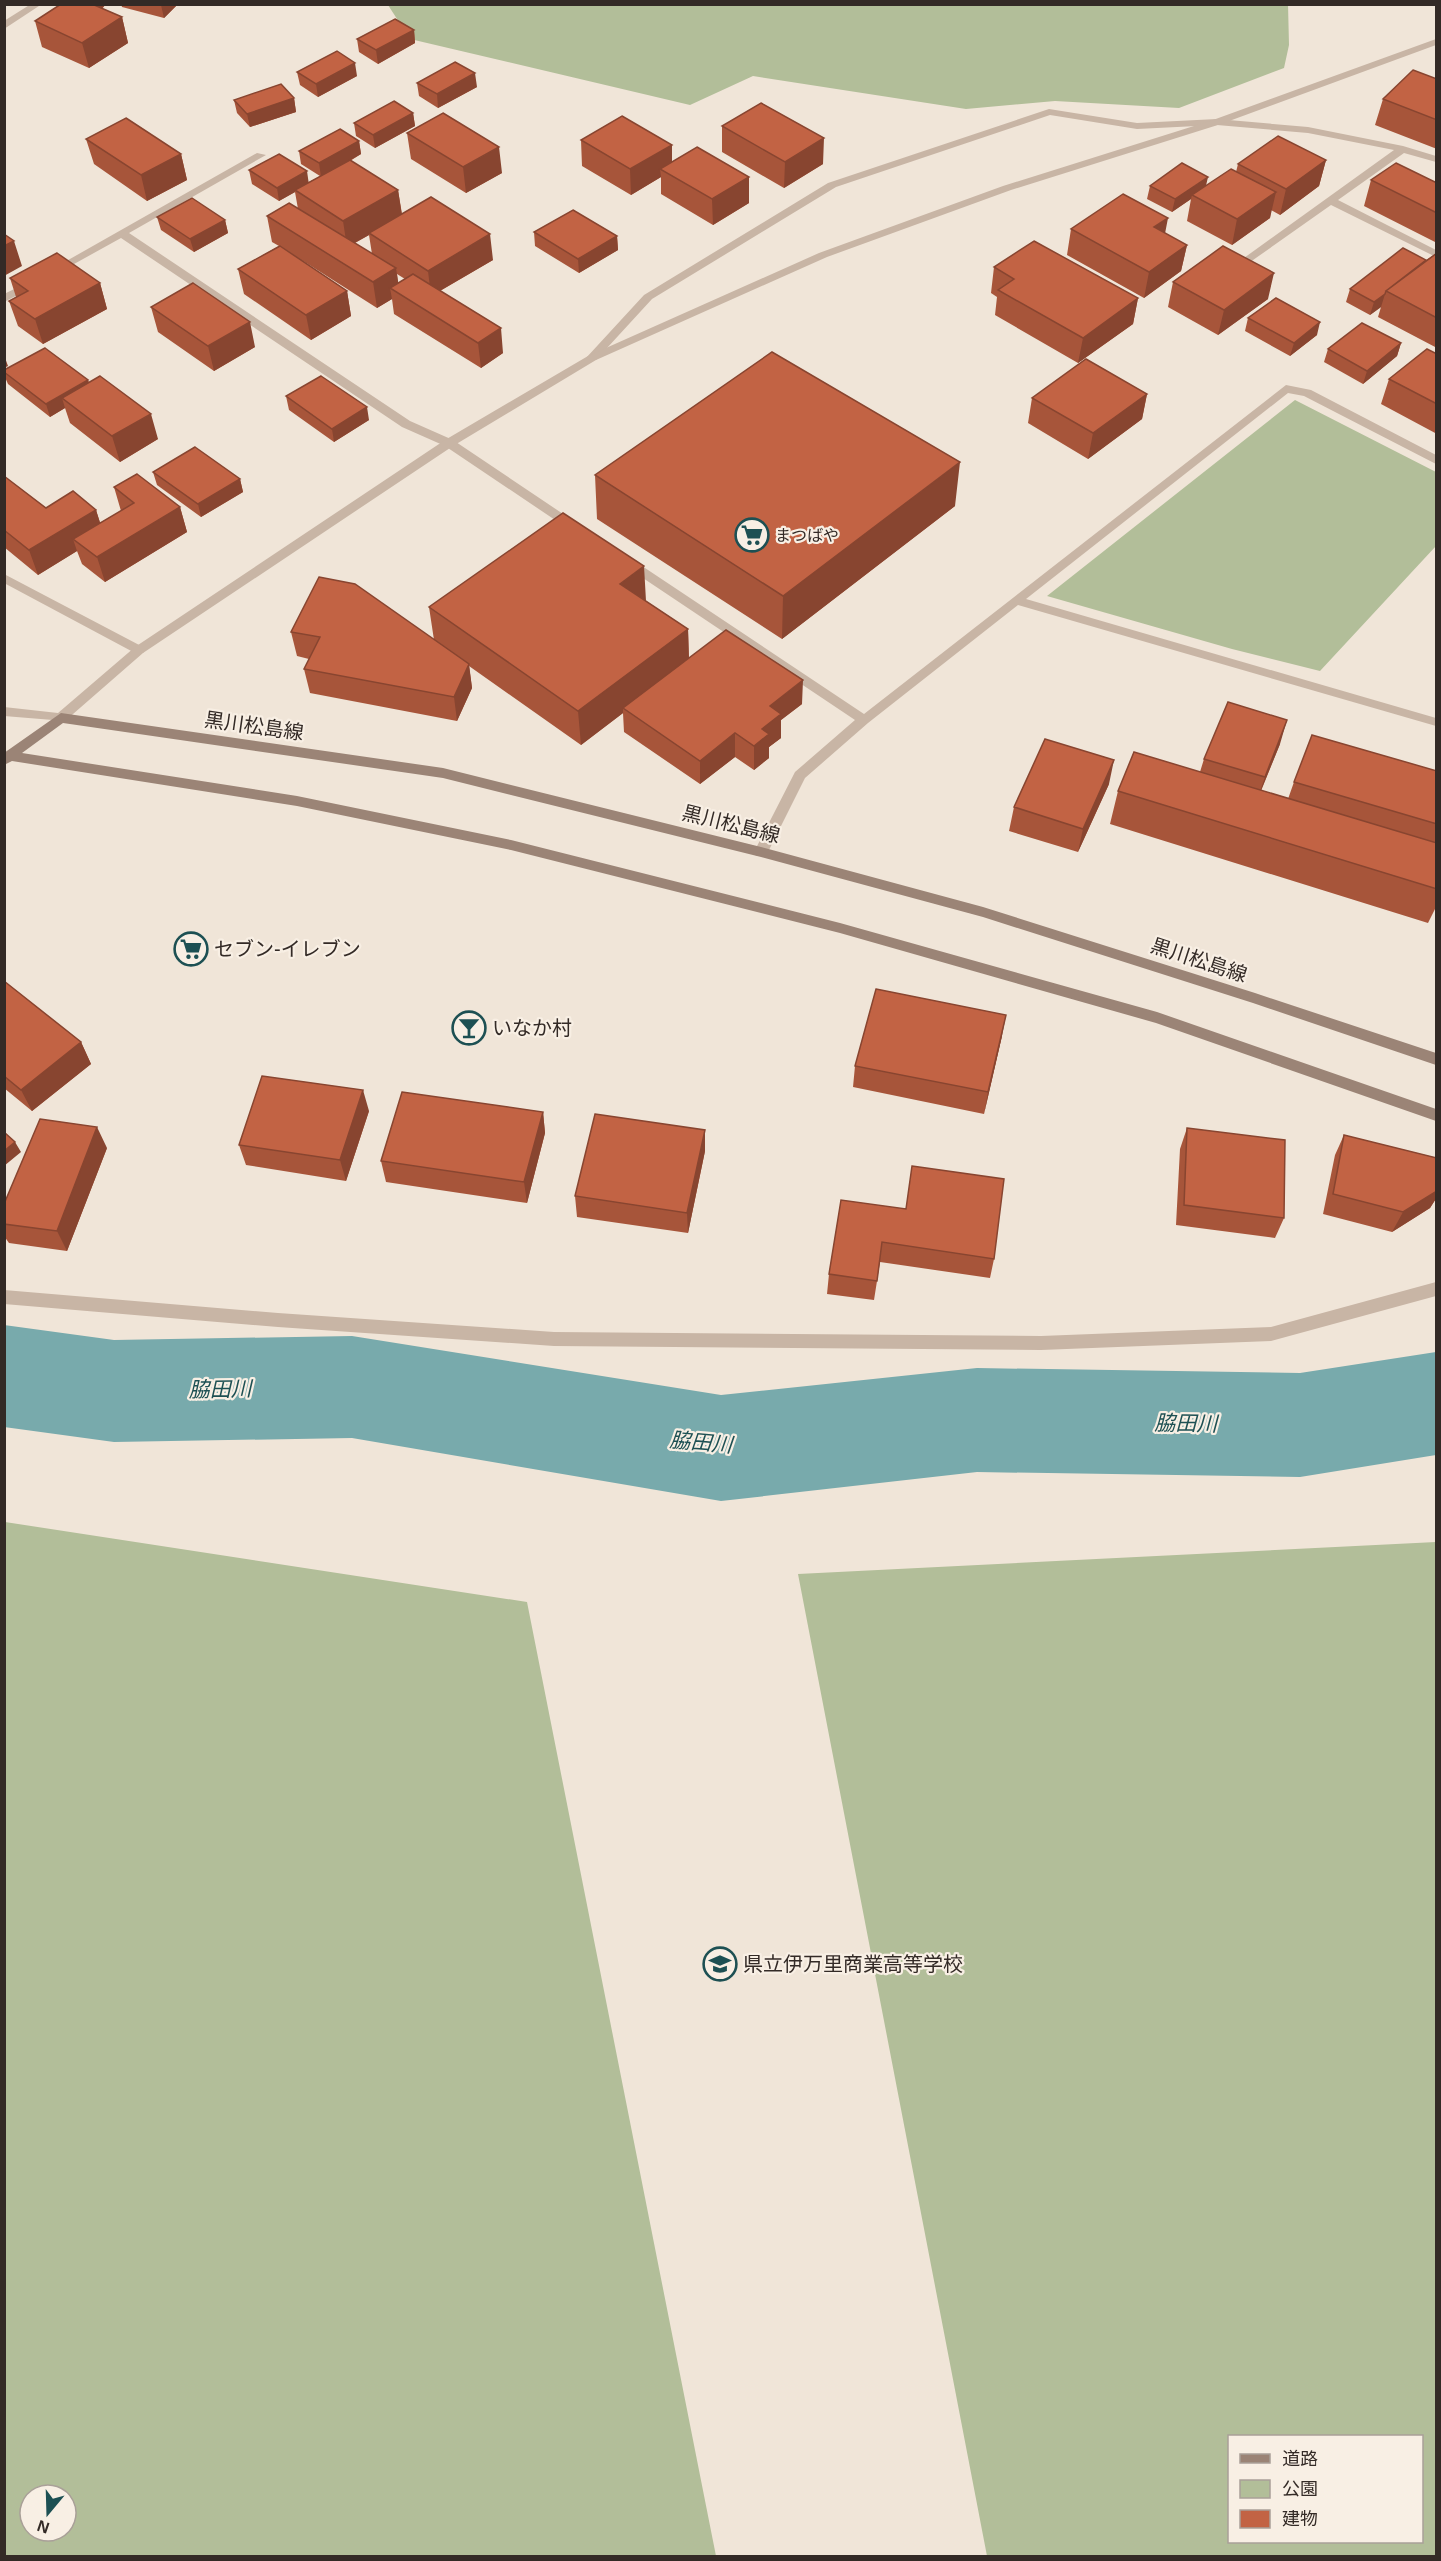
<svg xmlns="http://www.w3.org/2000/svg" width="1441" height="2561" viewBox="0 0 1441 2561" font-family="Helvetica,'Noto Sans JP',sans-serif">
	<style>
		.green { fill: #b2be99; fill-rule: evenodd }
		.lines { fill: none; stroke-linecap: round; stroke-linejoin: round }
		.river { fill: #78aaac; fill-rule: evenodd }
		.minor { fill: #c8b5a5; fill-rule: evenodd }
		.tertiary { fill: #c8b5a5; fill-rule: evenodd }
		.secondary { fill: #9b8476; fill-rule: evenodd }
		.wall { fill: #a7553a; fill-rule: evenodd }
		.shaded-wall { fill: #884530 }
		.building { fill: #c26344; stroke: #884530; stroke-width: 1.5 }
		.labels { text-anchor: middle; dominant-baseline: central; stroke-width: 4.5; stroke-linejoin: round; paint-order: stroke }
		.far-poi-label { font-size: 16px; fill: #332a26; stroke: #f8efe4; text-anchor: start }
		.street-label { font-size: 20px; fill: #332a26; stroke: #f8efe4 }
		.poi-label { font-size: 20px; fill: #332a26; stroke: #f8efe4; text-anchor: start }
		.water-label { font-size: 21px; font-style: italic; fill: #1d5053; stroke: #f8efe4 }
	</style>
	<rect width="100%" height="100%" fill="#f0e5d8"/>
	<!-- green -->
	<path class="green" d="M1288 4 1289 45 1284 68 1179 108 1055 101 966 109 753 76 690 105 410 39 388 5Z
		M1295 400 1436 472V546L1320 671 1232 649 1047 596Z
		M5 1522 527 1602 716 2556H5ZM30 2495H66V2531H30Z
		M1436 1542V2556H987L798 1574ZM1230 2436H1422V2542H1230Z"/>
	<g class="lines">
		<!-- river -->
		<path class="river" d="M4 1325 114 1340 352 1336 721 1395 977 1368 1300 1373 1436 1352V1455L1300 1477 977 1472 721 1501 352 1438 114 1442 4 1427Z"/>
		<!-- minor -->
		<path class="minor" d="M31 4H42L4 29V21Z
			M1049 109 1137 123 1217 119 1308 127 1403 146 1436 156V162L1404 153 1338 200 1436 250V257L1331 205 1246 265 1242 266 1237 263 1394 150 1308 133 1217 125 1137 129 1050 115 836 187 652 299 596 360H588L586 358 644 295 828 183Z
			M257 153 266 155 129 233 410 421 453 440 578 524V530H570L445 446 402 427 121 238 56 274 52 275 47 272Z
			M31 281 36 284 35 286 4 302V294Z
			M1286 385 1311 390 1436 455V464L1304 396 1288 393 1026 599 1436 718V726L1018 605 868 723 805 778 766 856H756L754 852 795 772 855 720 625 566V560H633L864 714Z
			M4 574 143 647 145 650 143 653H135L4 583Z
			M1436 1282V1296L1271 1341 1041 1350 554 1346 278 1327 4 1304V1290L278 1313 554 1332 1041 1336 1271 1327Z"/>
		<!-- tertiary -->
		<path class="tertiary" d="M1436 39V45L1221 124 1011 190 827 257 596 360 453 446 143 653 65 721 4 716V707L58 713 135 647 445 440 588 356 819 253 1003 186 1213 120Z"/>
		<!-- secondary -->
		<path class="secondary" d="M61 713 443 768 761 847 983 907 1255 993 1436 1053V1065L1253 1003 983 917 761 857 443 778 63 723 22 753 297 796 511 840 840 923 1157 1012 1436 1109V1121L1156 1023 840 933 511 850 297 806 12 761 4 765V753Z"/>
	</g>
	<!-- wall -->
	<path class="wall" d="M61 4H106L102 9 122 17 128 43 89 68 42 47 35 21Z
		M121 4H178L164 18 122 7Z
		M414 30 415 43 378 64 359 52 357 39Z
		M297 72 357 76 318 97 300 85Z
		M1437 79V149L1375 125 1383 99Z
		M417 83 477 87 438 108 419 96Z
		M294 98 296 112 250 127 237 113 234 100Z
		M413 113 415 126 375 148 356 136 354 123Z
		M722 126 823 164 784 188 722 152Z
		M407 133 502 173 466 193 411 159Z
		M86 139 181 154 187 180 147 201 94 164Z
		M581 140 672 145V162L749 177V203L713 225 661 194V177L631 195 582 166Z
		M359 141 361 154 350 161 398 190 402 214 493 260 440 291 503 353 481 368 394 314 392 299 377 308 300 259 347 291 351 316 311 340 244 294 238 269 279 246 272 242 267 216 298 209 295 192 279 201 252 184 249 170 309 182 320 176 301 164 299 151ZM369 235 372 254 355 243ZM397 274 405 279 398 283Z
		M1326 160 1319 186 1280 215 1271 210 1270 218 1232 245 1187 221 1191 199 1172 212 1147 199 1150 186H1206L1236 172 1238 164Z
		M1371 180 1437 183V243L1364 206Z
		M157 217 225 220 228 233 194 252 161 230Z
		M1071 229 1187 245 1181 271 1144 298 1067 255Z
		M534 232 617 236 618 250 579 273 535 246Z
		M1437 253V348L1378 317 1381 307 1370 315 1346 302 1350 289 1426 260Z
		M994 267 1138 298 1133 324 1078 363 995 315 997 297 991 293Z
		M10 278 100 283 107 309 43 344 18 326 9 301 16 297Z
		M1173 282 1268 299 1218 335 1168 307Z
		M151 307 255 347 214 371 158 332Z
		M1248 318 1317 335 1290 356 1245 331Z
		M1401 343 1397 356 1363 384 1324 362 1328 349Z
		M1437 354V434L1381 404 1389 379Z
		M4 370 88 380 89 383 158 439 120 462 70 423 65 408 50 417 8 384 4 375Z
		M1147 394 1142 419 1088 459 1028 423 1032 398Z
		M286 396 369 420 334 442 289 410Z
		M153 472 240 479 243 492 201 517 157 485Z
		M595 475 955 506 782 639 597 519Z
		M4 476 46 508 96 510 100 523 121 511 114 487 180 507 187 532 105 582 82 564 77 551 38 575 4 547Z
		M646 601 688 629 689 658 802 704 781 720V738L769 747V758L754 770 735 757 700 784 624 732 623 713 581 745 469 666 472 688 457 721 310 693 304 669 309 659 297 656 291 632 434 640 429 607Z
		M1280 744 1261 791 1288 799 1294 782 1437 771V905L1428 923 1110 824 1118 791 1200 772 1204 759Z
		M1109 784 1078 852 1009 831 1014 807Z
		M4 981 81 1042 91 1064 32 1111 4 1088Z
		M1002 1036 984 1114 853 1087 855 1066Z
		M369 1111 346 1181 246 1165 239 1145Z
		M543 1112 545 1133 527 1203 386 1182 381 1161Z
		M1187 1128 1284 1218 1275 1238 1176 1225 1180 1149Z
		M1344 1135 1437 1158V1197L1430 1208 1392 1232 1323 1214 1335 1155Z
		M107 1148 67 1251 9 1243 4 1236V1204Z
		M705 1151 688 1233 577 1217 575 1196Z
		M841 1200 994 1259 990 1278 880 1262 874 1300 827 1294 829 1274Z"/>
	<!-- shaded-wall -->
	<path class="shaded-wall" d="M89 4H106L91 19Z
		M178 4 164 18 161 5Z
		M122 17 128 43 89 68 82 43Z
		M414 30 415 43 378 64 376 50Z
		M355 63 357 76 318 97 316 84Z
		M475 73 477 87 438 108 437 94Z
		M294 98 296 112 250 127 247 114Z
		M413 113 415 126 375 148 373 135Z
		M824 138 823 164 784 188 785 162Z
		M359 141 361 154 321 177 319 163Z
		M672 145V170L660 169 661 177 631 195 630 169Z
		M499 147 502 173 466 193 463 167Z
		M181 154 187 180 147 201 141 175Z
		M1326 160 1319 186 1280 215 1286 189Z
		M307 171 309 185 295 190V192L279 201 277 188Z
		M749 177V203L713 225 712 199Z
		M1208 177 1205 190 1192 195 1191 199 1172 212 1175 199Z
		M398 190 402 216 369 233V235L347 247 343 221Z
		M1276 192 1270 218 1232 245 1237 219Z
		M1168 218 1163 244 1154 227Z
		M225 220 228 233 194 252 190 239Z
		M490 234 493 260 431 296 428 271Z
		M617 236 618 250 579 273 578 259Z
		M14 241 22 266 4 276V246Z
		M1187 245 1181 271 1144 298 1149 272Z
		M396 268 400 294 390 288 392 299 377 308 373 282Z
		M1274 273 1268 299 1218 335 1224 310Z
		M100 283 107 309 43 344 35 319Z
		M347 291 351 316 311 340 306 315Z
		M1385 294 1381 307 1370 315 1374 302Z
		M1138 298 1133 324 1078 363 1083 338Z
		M250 322 255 347 214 371 208 346Z
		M1320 322 1317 335 1290 356 1294 343Z
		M501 328 503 353 481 368 478 343Z
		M1401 343 1397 356 1363 384 1367 371Z
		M4 355 8 366 4 368Z
		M88 380 92 393 62 398 65 408 50 417 46 404Z
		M1147 394 1142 419 1088 459 1093 433Z
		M367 407 369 420 334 442 332 429Z
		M151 414 158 439 120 462 112 436Z
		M960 462 955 506 782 639 783 596Z
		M240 479 243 492 201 517 198 504Z
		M180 507 187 532 105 582 97 557Z
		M96 510 104 535 73 539 77 551 38 575 29 550Z
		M644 566 646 601 620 584Z
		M688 629 689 664 623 708V713L581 745 578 711Z
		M469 664 472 688 457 721 454 697Z
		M803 680 802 704 781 720V738L769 747V758L754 770V746L762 729 770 706Z
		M1287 720 1280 744 1257 800 1265 777Z
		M735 733V757L700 784V761Z
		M1114 760 1109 784 1078 852 1083 829Z
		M1006 1015 1002 1036 984 1114 988 1092Z
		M81 1042 91 1064 32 1111 21 1090Z
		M363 1090 369 1111 346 1181 340 1160Z
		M543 1112 545 1133 527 1203 524 1182Z
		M97 1127 107 1148 67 1251 57 1231Z
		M705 1130V1151L688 1233 687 1213Z
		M15 1142 21 1152 4 1166V1151Z
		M1437 1191V1197L1430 1208 1392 1232 1403 1212Z"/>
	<!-- building -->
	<path class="building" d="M61 4H92L122 17 82 43 35 21Z
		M395 19 414 30 376 50 357 39Z
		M337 51 355 63 316 84 297 72Z
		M455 62 475 73 437 94 417 83Z
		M1413 70 1437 79V120L1383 99Z
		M281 84 294 98 247 114 234 100Z
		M394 101 413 113 373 135 354 123Z
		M761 103 824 138 785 162 722 126Z
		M443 113 499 147 463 167 407 133Z
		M622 116 672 145 630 169 581 140Z
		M126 118 181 154 141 175 86 139Z
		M340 129 359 141 319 163 299 151Z
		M1278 136 1326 160 1286 189 1238 164Z
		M697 147 749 177 712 199 660 169Z
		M279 154 307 171 277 188 249 170Z
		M350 160 398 190 343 221 295 190Z
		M1182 163 1208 177 1175 199 1150 186Z
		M1396 163 1437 183V213L1371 180Z
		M1231 169 1276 192 1237 219 1192 195Z
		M1123 194 1168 218 1154 227 1187 245 1149 272 1071 229Z
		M431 197 490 234 428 271 369 233Z
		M192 198 225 220 190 239 157 217Z
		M289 203 396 268 373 282 267 216Z
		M573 210 617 236 578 259 534 232Z
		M4 234 14 241 4 246Z
		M1034 241 1138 298 1083 338 998 290 1014 279 994 267Z
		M280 246 347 291 306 315 238 269Z
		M1223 246 1274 273 1224 310 1173 282Z
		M1403 248 1426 260 1386 291 1385 294 1374 302 1350 289Z
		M57 253 100 283 35 319 9 301 28 291 10 278Z
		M1437 253V318L1386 291Z
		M413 274 501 328 478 343 390 288Z
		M193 283 250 322 208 346 151 307Z
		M1276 298 1320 322 1294 343 1248 318Z
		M1362 323 1401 343 1367 371 1328 349Z
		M45 348 88 380 46 404 4 372V370Z
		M1427 349 1437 354V404L1389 379Z
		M772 352 960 462 783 596 595 475Z
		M1086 359 1147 394 1093 433 1032 398Z
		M100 376 151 414 112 436 62 398Z
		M321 376 367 407 332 429 286 396Z
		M195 447 240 479 198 504 153 472Z
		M137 474 180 507 97 557 73 539 134 503 114 487Z
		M4 476 46 508 73 491 96 510 29 550 4 530Z
		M563 513 644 566 620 584 688 629 578 711 429 607Z
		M319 577 355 584 469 664 454 697 304 669 320 637 291 632Z
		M726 630 803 680 770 706 781 714 762 729 769 734 754 746 735 733 700 761 623 708Z
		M1228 702 1287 720 1265 777 1204 759Z
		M1312 735 1437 771V824L1294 782Z
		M1045 739 1114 760 1083 829 1014 807Z
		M1134 752 1437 843V889L1118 791Z
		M4 981 81 1042 21 1090 4 1076Z
		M876 989 1006 1015 988 1092 855 1066Z
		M262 1076 363 1090 340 1160 239 1145Z
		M402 1092 543 1112 524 1182 381 1161Z
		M595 1114 705 1130 687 1213 575 1196Z
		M40 1119 97 1127 57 1231 4 1224V1204Z
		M1187 1128 1285 1140 1284 1218 1184 1205Z
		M4 1132 15 1142 4 1151Z
		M1344 1135 1437 1158V1191L1403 1212 1333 1194Z
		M912 1166 1004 1179 994 1259 882 1242 877 1281 829 1274 841 1200 906 1209Z"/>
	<!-- icons -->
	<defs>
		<symbol id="supermarket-ring" viewBox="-11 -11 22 22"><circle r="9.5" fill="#f8efe4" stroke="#1d5053" stroke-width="1.5"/><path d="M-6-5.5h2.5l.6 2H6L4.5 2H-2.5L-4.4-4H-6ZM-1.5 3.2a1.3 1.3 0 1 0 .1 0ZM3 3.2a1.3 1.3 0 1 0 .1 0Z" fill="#1d5053"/></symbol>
		<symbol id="bar-ring" viewBox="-11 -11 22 22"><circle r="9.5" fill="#f8efe4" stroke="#1d5053" stroke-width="1.5"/><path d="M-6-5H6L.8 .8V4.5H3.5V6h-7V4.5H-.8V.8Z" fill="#1d5053"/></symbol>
		<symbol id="school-ring" viewBox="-11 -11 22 22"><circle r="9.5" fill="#f8efe4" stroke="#1d5053" stroke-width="1.5"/><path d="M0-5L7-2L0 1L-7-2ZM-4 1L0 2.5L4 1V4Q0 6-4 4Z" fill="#1d5053"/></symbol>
	</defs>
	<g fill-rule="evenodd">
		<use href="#supermarket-ring" x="733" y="516" width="38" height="38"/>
		<use href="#supermarket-ring" x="172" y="930" width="38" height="38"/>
		<use href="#bar-ring" x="450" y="1009" width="38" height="38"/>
		<use href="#school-ring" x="701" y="1945" width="38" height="38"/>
	</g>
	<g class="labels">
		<!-- far-poi labels -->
		<g class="far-poi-label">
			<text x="775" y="535">まつばや</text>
		</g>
		<!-- street labels -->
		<g class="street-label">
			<text transform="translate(254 726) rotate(8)">黒川松島線</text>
			<text transform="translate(731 824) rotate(14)">黒川松島線</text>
			<text transform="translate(1199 960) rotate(18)">黒川松島線</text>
		</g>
		<!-- poi labels -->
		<g class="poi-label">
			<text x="214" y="949">セブン-イレブン</text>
			<text x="492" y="1028">いなか村</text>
			<text x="743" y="1964">県立伊万里商業高等学校</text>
		</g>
		<!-- water labels -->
		<g class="water-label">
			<text transform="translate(220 1389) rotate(-1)">脇田川</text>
			<text transform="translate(1186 1423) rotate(1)">脇田川</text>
			<text transform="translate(701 1442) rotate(5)">脇田川</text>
		</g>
	</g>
	<!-- border -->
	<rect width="1441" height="2561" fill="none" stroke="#332a26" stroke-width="12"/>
	<!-- legend -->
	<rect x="1228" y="2435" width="195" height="108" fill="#f8efe4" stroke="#a9a098" stroke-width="1.5"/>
	<rect x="1240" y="2454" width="30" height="9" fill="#9b8476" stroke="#a9a098" stroke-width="1.5"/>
	<text x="1282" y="2465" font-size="18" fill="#332a26">道路</text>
	<rect x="1240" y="2480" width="30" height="18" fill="#b2be99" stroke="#a9a098" stroke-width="1.5"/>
	<text x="1282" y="2495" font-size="18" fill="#332a26">公園</text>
	<rect x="1240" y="2510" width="30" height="18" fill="#c26344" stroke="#a9a098" stroke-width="1.5"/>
	<text x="1282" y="2525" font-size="18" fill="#332a26">建物</text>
	<!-- north arrow -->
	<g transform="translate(48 2513) rotate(199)"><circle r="28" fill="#f8efe4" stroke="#a9a098" stroke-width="1.5"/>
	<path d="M0-4.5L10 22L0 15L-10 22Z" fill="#1d5053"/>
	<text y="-9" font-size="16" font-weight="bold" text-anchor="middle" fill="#332a26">N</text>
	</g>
</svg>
